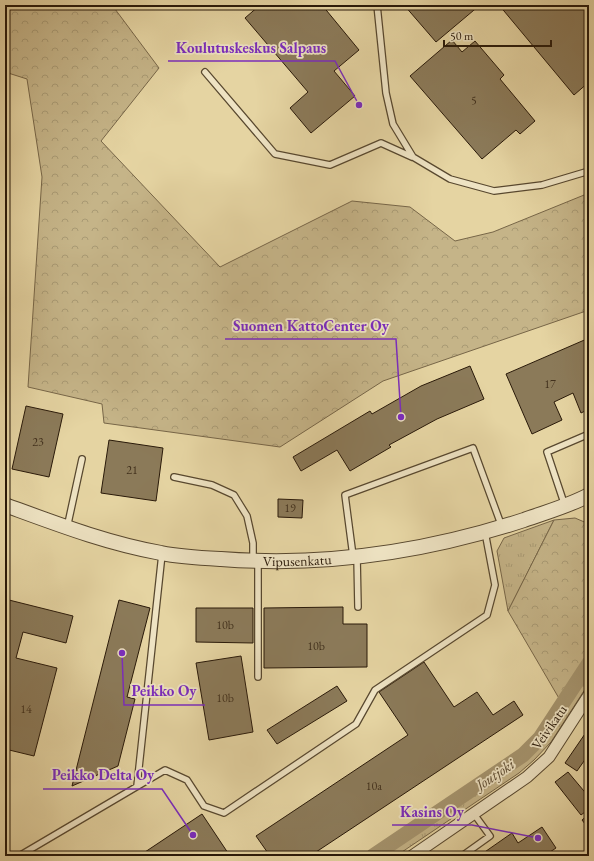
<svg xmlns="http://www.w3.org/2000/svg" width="594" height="861" viewBox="0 0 594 861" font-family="'EB Garamond',serif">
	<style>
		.grass { fill: url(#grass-tufts); stroke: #776648 }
		.forest { fill: url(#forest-crowns); stroke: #776648 }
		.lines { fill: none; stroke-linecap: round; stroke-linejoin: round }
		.canal { stroke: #a5946e; stroke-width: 15 }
		.building { fill: #8b7a59; stroke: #291909 }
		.service-casing { stroke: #58482f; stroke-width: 8 }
		.minor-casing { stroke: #58482f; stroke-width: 13 }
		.tertiary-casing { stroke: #58482f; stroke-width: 16 }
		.service { stroke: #eee3c3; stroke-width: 5.5 }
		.minor { stroke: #eee3c3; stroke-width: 11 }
		.tertiary { stroke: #eee3c3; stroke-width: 14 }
		.labels { text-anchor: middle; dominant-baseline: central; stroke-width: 3.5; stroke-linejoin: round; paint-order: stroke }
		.number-label { font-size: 12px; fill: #42311d }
		.street-label { font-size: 14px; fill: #291909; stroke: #eee3c3 }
		.water-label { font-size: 15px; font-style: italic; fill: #5b4a31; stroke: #eee3c3 }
		.leader { fill: none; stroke: #7b2cbf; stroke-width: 1.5 }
		.callout-dot { fill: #7b2cbf; stroke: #eee3c3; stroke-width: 1.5 }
		.callout-label { font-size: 15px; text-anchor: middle; font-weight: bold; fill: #7b2cbf; stroke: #eee3c3; stroke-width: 3.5; stroke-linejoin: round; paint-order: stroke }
	</style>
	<defs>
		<pattern id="grass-tufts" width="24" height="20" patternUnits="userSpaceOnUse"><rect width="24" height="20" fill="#c5b488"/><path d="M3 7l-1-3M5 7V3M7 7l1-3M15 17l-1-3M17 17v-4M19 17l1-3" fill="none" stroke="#a99a74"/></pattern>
		<pattern id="forest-crowns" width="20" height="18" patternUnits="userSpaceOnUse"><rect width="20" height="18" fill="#c5b488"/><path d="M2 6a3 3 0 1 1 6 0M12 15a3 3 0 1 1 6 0" fill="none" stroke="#a99a74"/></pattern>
	</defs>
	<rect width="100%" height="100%" fill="#e5d4a2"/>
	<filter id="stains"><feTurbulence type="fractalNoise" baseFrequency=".005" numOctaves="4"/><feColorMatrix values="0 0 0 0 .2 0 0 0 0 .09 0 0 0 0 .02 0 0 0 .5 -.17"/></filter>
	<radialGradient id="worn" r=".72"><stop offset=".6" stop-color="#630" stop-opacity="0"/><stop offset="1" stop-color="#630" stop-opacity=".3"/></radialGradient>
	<!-- grass -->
	<path class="grass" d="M554 520 508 611 497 551 504 538Z
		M589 667V683L551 742 534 760 519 773 396 856H382L523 758 543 740Z"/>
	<!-- forest -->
	<path class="forest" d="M5 5H112L159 68 101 141 220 267 352 201 410 207 455 241 493 232 589 193V310L383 381 280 447 104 423 102 404 28 387 42 177 27 79 5 72Z
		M575 518 589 524V655L560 700 508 611 554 520Z"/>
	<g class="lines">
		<!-- canal -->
		<path class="canal" d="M373 856 523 755 540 738 589 663"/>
	</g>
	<!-- building -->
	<path class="building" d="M260 5H322L359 50 334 71 355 96 311 133 290 108 308 92 245 18Z
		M404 5H480L436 42Z
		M499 5H589V82L574 95Z
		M452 40 462 52 475 41 504 75 500 79 535 121 520 134 516 130 482 159 410 76Z
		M589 338V409L581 413 573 393 554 402 562 420 532 434 506 374Z
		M470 366 484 399 437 419 389 445 391 447 350 471 337 450 301 471 293 457 370 411 372 414 421 386Z
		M26 406 63 414 49 477 12 469Z
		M109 440 163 448 156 501 101 493Z
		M278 499 303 500 302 518 278 517Z
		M5 599 73 616 66 643 23 632 16 658 57 668 34 756 5 749Z
		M119 600 150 608 127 697 135 699 118 766 72 786Z
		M343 607V624H367V667L264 668V608Z
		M196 608H253V643L196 642Z
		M241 656 253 732 209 740 196 663Z
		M424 662 454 707 477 692 493 715 514 701 523 715 310 856H270L256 836 408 735 379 692Z
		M337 686 347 701 277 744 267 730Z
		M589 728V754L577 771 565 763Z
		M568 772 589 797V809L581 815 555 782Z
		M202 814 230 856H139Z
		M589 814V829L582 820Z
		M542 827 556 848 544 856H479L512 833 518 843Z"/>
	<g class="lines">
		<defs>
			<path id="service" d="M377 5 386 93 393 124 413 157 450 179 494 191 542 185 589 171
				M205 72 275 154 330 165 381 143 412 157
				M174 477 212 485 234 495 247 516 253 543V559
				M565 506 547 452 589 434
				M67 528 82 459
				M353 556 345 495 473 448 502 527
				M357 557 358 607
				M258 677V562
				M137 786 162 554
				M19 856 165 770 187 780 204 806 224 813 356 724 375 690 487 615 495 585 485 532
				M462 856 490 836 474 814"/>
			<path id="minor" d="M412 856 527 777 549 757 589 695"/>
			<g id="tertiary">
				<path id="s1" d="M5 505C57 524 106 543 161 553 180 557 201 558 221 559 324 567 426 552 524 520 546 512 569 506 589 495"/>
			</g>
		</defs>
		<!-- service casing -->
		<use href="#service" class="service-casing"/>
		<!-- minor casing -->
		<use href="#minor" class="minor-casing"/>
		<!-- tertiary casing -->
		<use href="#tertiary" class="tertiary-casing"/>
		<!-- service -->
		<use href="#service" class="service"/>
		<!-- minor -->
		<use href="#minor" class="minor"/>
		<!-- tertiary -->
		<use href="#tertiary" class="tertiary"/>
	</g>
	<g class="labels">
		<!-- number labels -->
		<g class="number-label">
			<text x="474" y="100">5</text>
			<text x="550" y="384">17</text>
			<text x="38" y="442">23</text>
			<text x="132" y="470">21</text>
			<text x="290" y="508">19</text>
			<text x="225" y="625">10b</text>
			<text x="316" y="646">10b</text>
			<text x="225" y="698">10b</text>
			<text x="26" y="709">14</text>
			<text x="374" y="786">10a</text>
		</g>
		<!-- street labels -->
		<g class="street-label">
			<text stroke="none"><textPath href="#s1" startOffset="300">Vipusenkatu</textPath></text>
			<text transform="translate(549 727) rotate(-55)">Veivikatu</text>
		</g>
		<!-- water labels -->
		<g class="water-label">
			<text transform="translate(495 774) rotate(-34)">Joutjoki</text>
		</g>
	</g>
	<!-- callouts -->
	<path class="leader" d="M359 105L335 61H168M401 417L396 339H225M122 653L124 705H205M193 835L162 789H43M538 838L472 825H392"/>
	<g class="callout-dot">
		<circle cx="359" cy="105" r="4"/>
		<circle cx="401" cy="417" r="4"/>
		<circle cx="122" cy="653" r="4"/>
		<circle cx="193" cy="835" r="4"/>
		<circle cx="538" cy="838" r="4"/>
	</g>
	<g class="callout-label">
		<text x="251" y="53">Koulutuskeskus Salpaus</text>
		<text x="311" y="331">Suomen KattoCenter Oy</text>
		<text x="164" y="696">Peikko Oy</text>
		<text x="103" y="780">Peikko Delta Oy</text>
		<text x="432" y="817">Kasins Oy</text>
	</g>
	<!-- margin -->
	<rect width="594" height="861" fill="none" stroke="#e5d4a2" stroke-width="20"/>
	<rect x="6" y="6" width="582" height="849" fill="none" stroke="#291909" stroke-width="2"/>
	<rect x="10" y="10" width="574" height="841" fill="none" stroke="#291909"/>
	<!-- scale -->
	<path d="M444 40v6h107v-6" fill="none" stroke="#291909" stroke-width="2"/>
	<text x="450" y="40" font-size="12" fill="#291909" stroke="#eee3c3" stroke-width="3" paint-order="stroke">50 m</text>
	<rect width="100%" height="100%" filter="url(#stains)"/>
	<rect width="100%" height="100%" fill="url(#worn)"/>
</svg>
